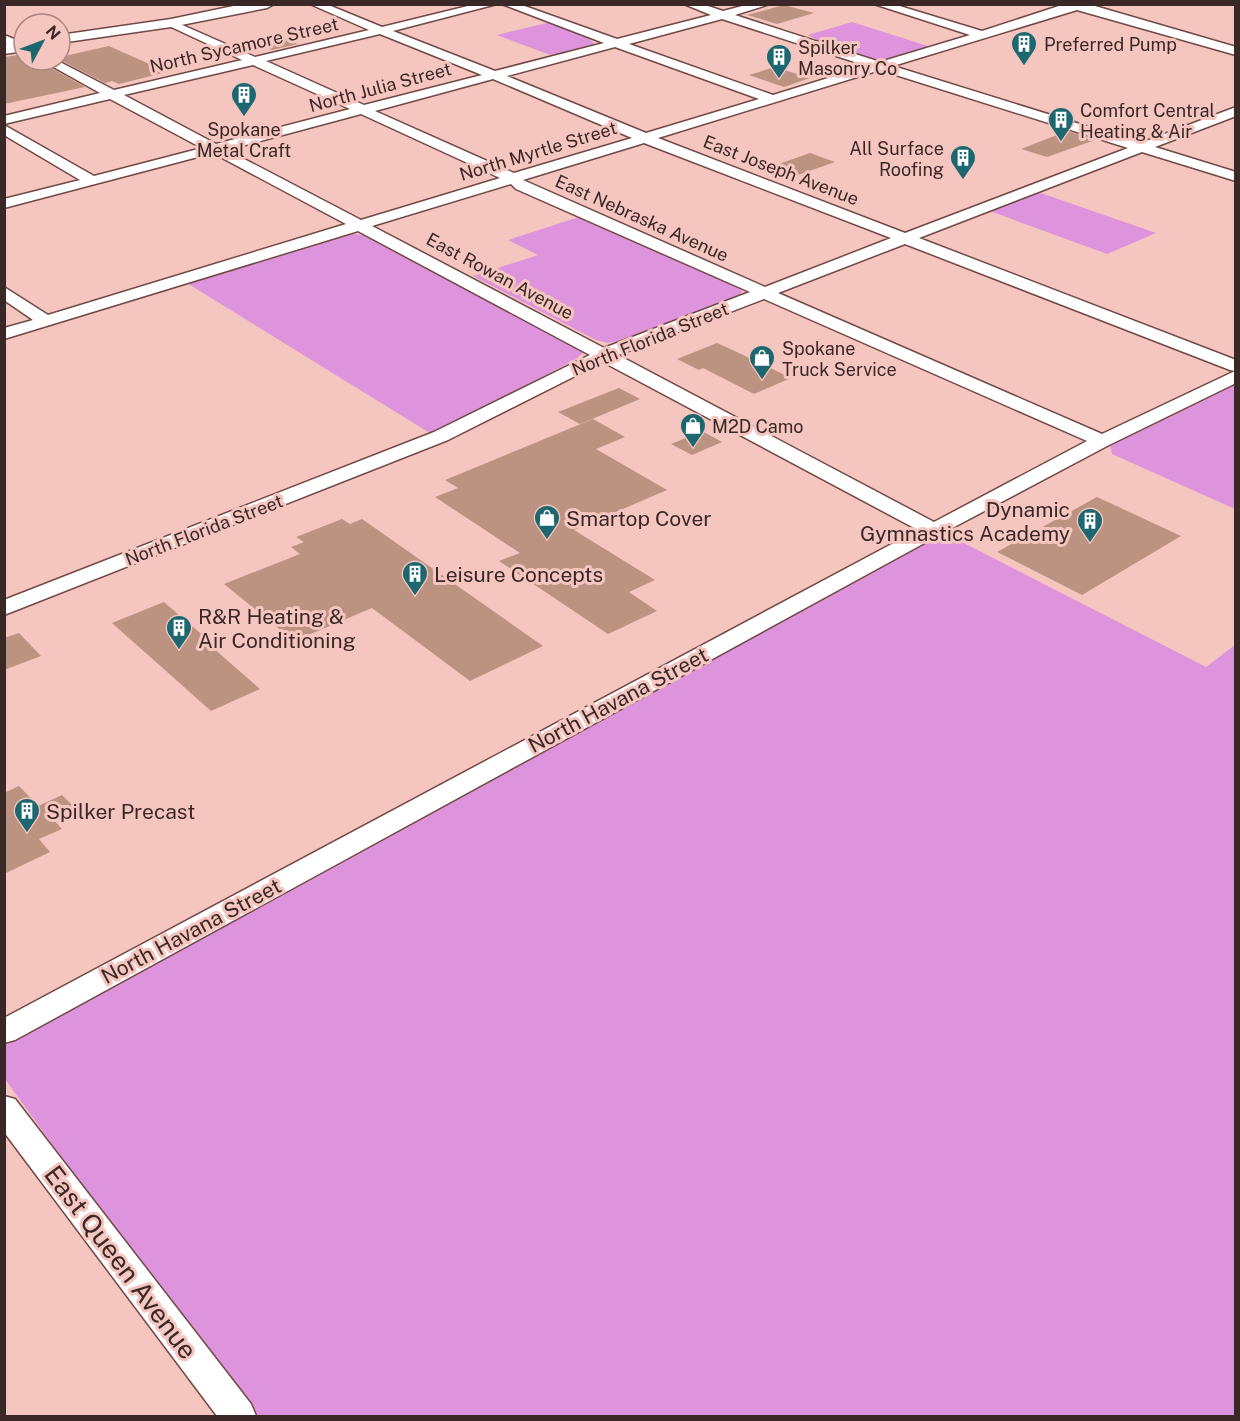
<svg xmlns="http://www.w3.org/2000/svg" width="1240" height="1421" viewBox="0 0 1240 1421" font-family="'Public Sans',sans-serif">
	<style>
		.green { fill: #dd94dc }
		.building { fill: #bb9380 }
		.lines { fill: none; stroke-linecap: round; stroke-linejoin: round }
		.minor-casing { stroke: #714944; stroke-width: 3 }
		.tertiary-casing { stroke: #714944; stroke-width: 3 }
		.minor { fill: #fff; fill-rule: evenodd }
		.tertiary { fill: #fff; fill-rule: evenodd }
		.labels { text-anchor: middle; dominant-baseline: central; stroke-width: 6; stroke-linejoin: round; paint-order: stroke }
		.far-poi-label { font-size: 18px; fill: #3a2826; stroke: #f5c5bf; text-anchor: start }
		.far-street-label { font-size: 18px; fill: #3a2826; stroke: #f5c5bf }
		.poi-label { font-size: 21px; fill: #3a2826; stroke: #f5c5bf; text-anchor: start }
		.street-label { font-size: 21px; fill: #3a2826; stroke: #f5c5bf }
		.near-street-label { font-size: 26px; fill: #3a2826; stroke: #f5c5bf }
	</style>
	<rect width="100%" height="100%" fill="#f5c5bf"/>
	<!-- green -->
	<path class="green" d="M551 22 587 37 594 43 591 46 553 56 497 35Z
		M852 22 931 47C916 51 901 57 886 60 861 65 829 47 808 35Z
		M1035 191 1156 233 1107 254 987 210Z
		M579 217 740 288 742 292 738 296 624 340 608 343 596 340 473 276 538 255 508 240Z
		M354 234 365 235 579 348 583 353 576 359 433 435 187 283 342 235Z
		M1224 384 1235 385V509L1112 454 1110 445Z
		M932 538H954L1206 667 1235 645V1416H252L190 1336 5 1079 4 1045 14 1035Z"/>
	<!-- building -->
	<path class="building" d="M784 5 814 13 777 24 747 15Z
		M274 34 298 44 272 50 247 40Z
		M109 46 167 72 119 84 112 81 105 83 60 60V57Z
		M18 55 24 58V60L39 61 85 87 4 104V57Z
		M775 67 810 78 784 87 749 75Z
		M1067 131 1095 140 1047 157 1021 149Z
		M810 153 835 162 798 175 773 166Z
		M717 343 739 353 791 378 754 394 703 368 699 370 677 359Z
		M619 388 640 399 580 424 558 412Z
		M593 419 625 437 596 449 667 490 574 530 655 580 629 592 657 611 608 634 499 561 520 553 435 497 458 488 445 480Z
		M702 431 722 442 692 455 671 444Z
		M1097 497 1181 536 1082 595 997 552Z
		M342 519 350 524 362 519 543 646 470 681 372 608 294 641 224 584 300 554 291 547 304 542 296 537Z
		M164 602 207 639 204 640 260 689 211 711 112 623Z
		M19 633 41 656 4 670V638Z
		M19 786 38 806 62 795 73 806 51 817 62 829 39 839 50 852 4 874V793Z"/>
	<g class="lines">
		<defs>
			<path id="minor" d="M310 4H326L382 27 476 4H497L393 31 495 71 604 43 502 4H519L617 39 711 15 684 4H702L723 11 750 4H770L735 15 880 62 970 35 874 4H893L982 31 1065 4H1088L1236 47V55L1077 10 893 66 1141 143 1236 107V116L1155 147 1236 172V181L1142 152 919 238 1236 360V383L1109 445 941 534 15 1040 4 1043V1018L918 530 603 362 448 440 4 615V600L434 432 590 355 358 231 4 339V328L33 320 4 300V287L48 315 346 224 213 153 4 208V199L80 180 4 135V125L94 176 202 148 110 99 4 124V116L100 93 41 60H56L114 90 242 60 167 25 165 23 171 20 255 57 369 30ZM722 19 867 66 773 95 629 44ZM380 34 482 75 364 105 266 61ZM615 47 759 99 646 133 507 76ZM253 65 350 109 216 144 124 95ZM880 70 1128 148 905 233 658 138ZM493 79 632 138 514 173 375 111ZM361 114 500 178 361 220 227 150ZM644 143 891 238 765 287 523 180ZM511 184 516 189 750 292 604 348 372 226ZM905 244 1230 370 1235 371 1102 434 778 293ZM764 299 1087 441 934 522 618 355Z
				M4 35 24 43V52L4 43Z
				M4 1096 15 1099 251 1404 256 1416H217L4 1132Z"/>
			<path id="tertiary" d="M243 4H274L267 8 171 27 60 43V35L171 19Z
				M24 41V51L4 54V45Z"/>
		</defs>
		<!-- minor casing -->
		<use href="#minor" class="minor-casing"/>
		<!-- tertiary casing -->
		<use href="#tertiary" class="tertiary-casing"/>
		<!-- minor -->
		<use href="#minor" class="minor"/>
		<!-- tertiary -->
		<use href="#tertiary" class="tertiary"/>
	</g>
	<!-- icons -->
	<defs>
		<symbol id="building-pin" viewBox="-11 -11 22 30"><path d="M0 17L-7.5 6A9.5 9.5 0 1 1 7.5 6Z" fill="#1c6770" stroke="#f5c5bf"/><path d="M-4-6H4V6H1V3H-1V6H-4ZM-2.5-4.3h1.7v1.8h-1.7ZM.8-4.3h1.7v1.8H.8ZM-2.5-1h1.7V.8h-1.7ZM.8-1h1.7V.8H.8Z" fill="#fff"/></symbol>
		<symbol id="shop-pin" viewBox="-11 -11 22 30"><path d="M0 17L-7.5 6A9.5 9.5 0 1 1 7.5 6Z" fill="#1c6770" stroke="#f5c5bf"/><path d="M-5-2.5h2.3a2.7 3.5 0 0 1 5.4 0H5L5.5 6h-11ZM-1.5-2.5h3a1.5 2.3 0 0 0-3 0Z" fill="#fff"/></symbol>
	</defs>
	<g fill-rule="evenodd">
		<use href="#building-pin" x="1009" y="29" width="30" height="40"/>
		<use href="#building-pin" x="764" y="42" width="30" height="40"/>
		<use href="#building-pin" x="229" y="80" width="30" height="40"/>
		<use href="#building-pin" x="1046" y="105" width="30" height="40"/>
		<use href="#building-pin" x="948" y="143" width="30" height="40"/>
		<use href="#shop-pin" x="747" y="343" width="30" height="40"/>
		<use href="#shop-pin" x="678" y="411" width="30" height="40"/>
		<use href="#shop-pin" x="532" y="503" width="30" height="40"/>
		<use href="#building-pin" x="1075" y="506" width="30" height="40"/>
		<use href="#building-pin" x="400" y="559" width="30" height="40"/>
		<use href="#building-pin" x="164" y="613" width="30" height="40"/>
		<use href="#building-pin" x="12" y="796" width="30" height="40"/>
	</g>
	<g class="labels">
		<!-- far-poi labels -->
		<g class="far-poi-label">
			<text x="1044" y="44">Preferred Pump</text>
			<text x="798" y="47">Spilker<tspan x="798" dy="21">Masonry Co</tspan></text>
			<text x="1080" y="110">Comfort Central<tspan x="1080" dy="21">Heating &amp; Air</tspan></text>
			<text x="244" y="129" text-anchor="middle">Spokane<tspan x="244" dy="21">Metal Craft</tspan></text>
			<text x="944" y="148" text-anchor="end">All Surface<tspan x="944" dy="21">Roofing</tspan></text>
			<text x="782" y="348">Spokane<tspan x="782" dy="21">Truck Service</tspan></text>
			<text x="712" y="426">M2D Camo</text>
		</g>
		<!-- far-street labels -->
		<g class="far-street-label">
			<text transform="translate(244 45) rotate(-13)">North Sycamore Street</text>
			<text transform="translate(380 87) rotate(-15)">North Julia Street</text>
			<text transform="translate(538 151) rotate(-17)">North Myrtle Street</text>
			<text transform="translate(781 170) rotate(21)">East Joseph Avenue</text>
			<text transform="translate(642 218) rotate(24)">East Nebraska Avenue</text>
			<text transform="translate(500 276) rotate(28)">East Rowan Avenue</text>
			<text transform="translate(650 339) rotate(-22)">North Florida Street</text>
			<text transform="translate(204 530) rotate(-21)">North Florida Street</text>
		</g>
		<!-- poi labels -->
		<g class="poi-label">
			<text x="1070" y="509" text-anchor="end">Dynamic<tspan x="1070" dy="24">Gymnastics Academy</tspan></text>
			<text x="566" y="518">Smartop Cover</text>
			<text x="434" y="574">Leisure Concepts</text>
			<text x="198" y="616">R&amp;R Heating &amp;<tspan x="198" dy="24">Air Conditioning</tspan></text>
			<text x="46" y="811">Spilker Precast</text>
		</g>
		<!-- street labels -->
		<g class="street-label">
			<text transform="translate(618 700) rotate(-28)">North Havana Street</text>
			<text transform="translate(191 931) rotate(-28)">North Havana Street</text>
		</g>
		<!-- near-street labels -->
		<g class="near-street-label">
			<text transform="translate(121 1262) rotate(53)">East Queen Avenue</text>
		</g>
	</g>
	<!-- border -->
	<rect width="1240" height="1421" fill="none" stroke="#3a2826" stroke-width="12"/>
	<!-- north arrow -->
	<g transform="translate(42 42) rotate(49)"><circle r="28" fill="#f5c5bf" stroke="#aa8682" stroke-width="1.5"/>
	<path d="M0-4.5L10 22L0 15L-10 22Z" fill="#1c6770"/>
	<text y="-9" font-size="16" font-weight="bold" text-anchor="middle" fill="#3a2826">N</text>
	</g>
</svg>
